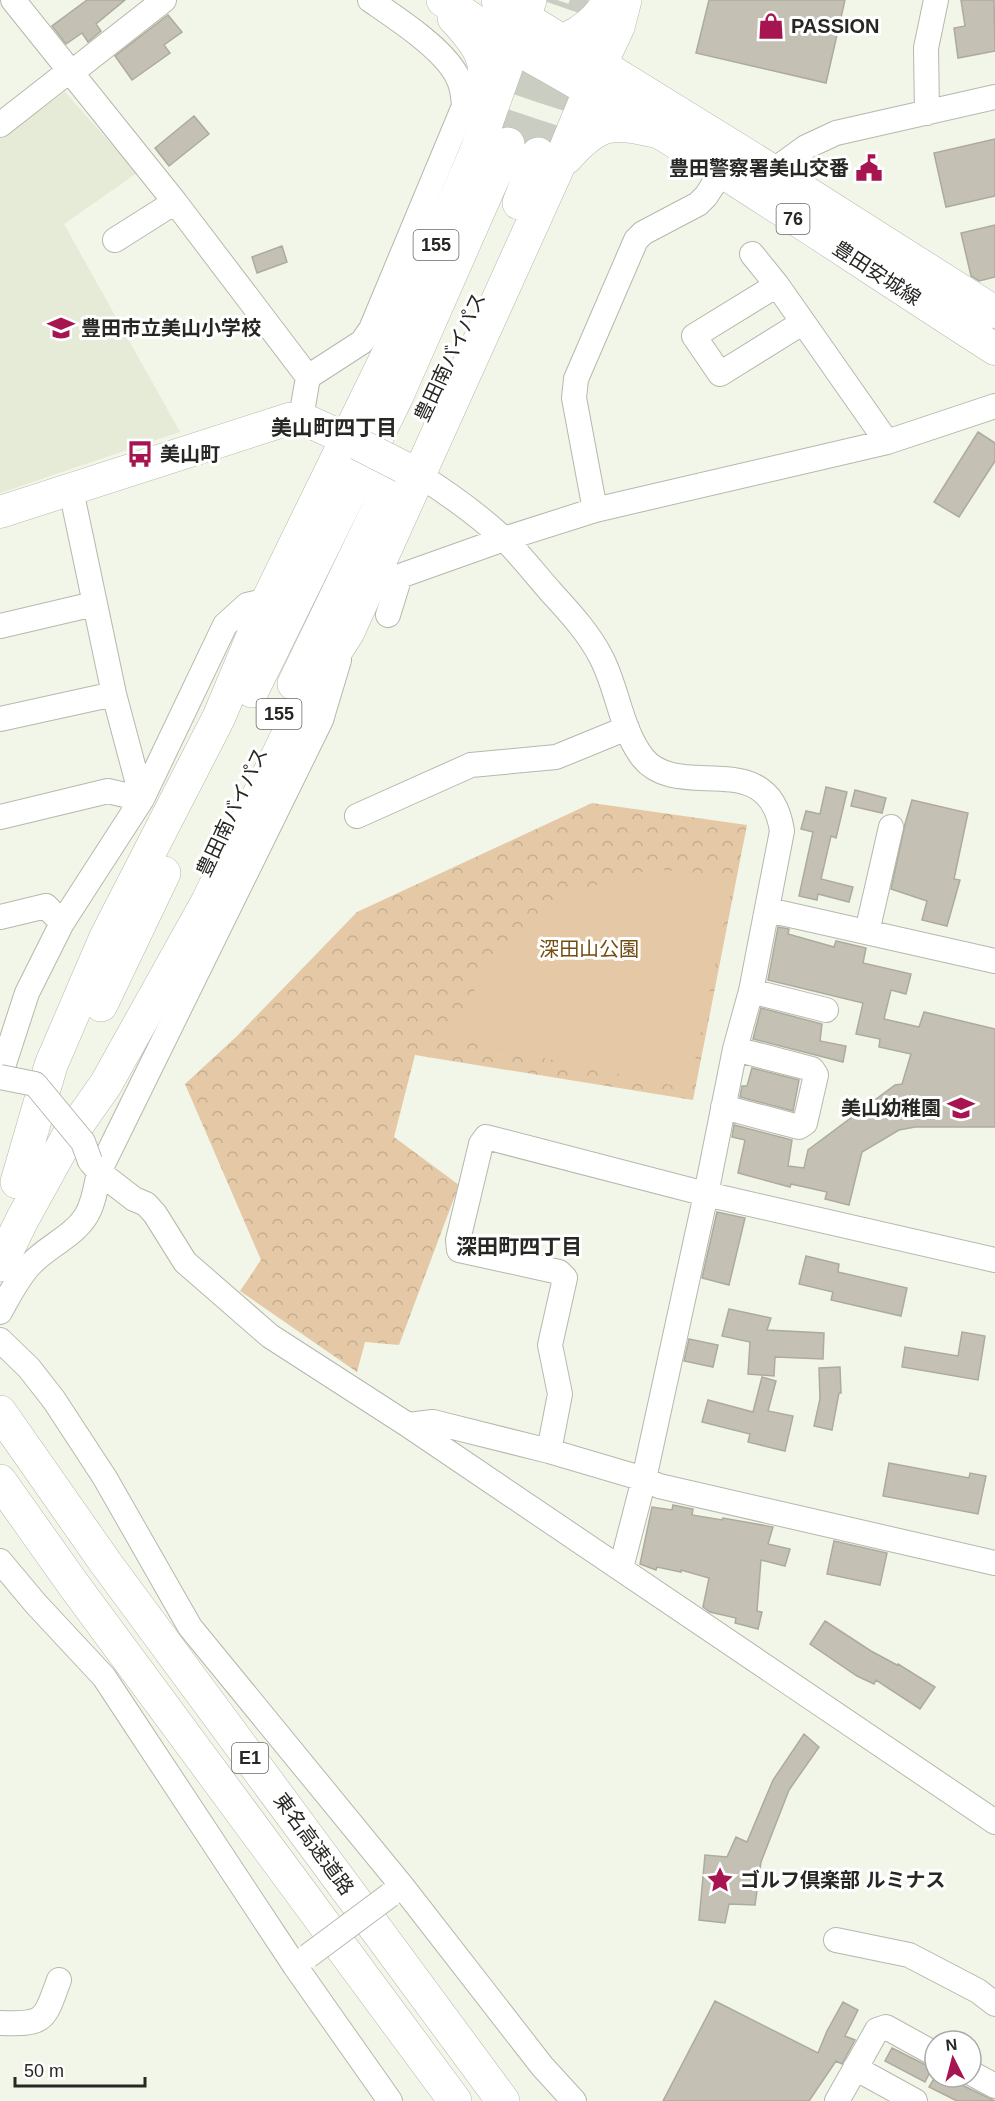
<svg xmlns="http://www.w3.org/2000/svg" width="995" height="2101" viewBox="0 0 995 2101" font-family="Helvetica,'Noto Sans JP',sans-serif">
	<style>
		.built { fill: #e5ebd6 }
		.park { fill: url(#park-crowns) }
		.pitch { fill: #e5c9a6 }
		.building { fill: #c4c1b4; stroke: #adaa9e; stroke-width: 1.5 }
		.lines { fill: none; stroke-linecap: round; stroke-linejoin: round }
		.highway-tunnel { stroke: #c9cdc2; stroke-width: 33; stroke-dasharray: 33 16; stroke-linecap: butt }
		.minor-casing { stroke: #b5b8ac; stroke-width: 26 }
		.major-casing { stroke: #b5b8ac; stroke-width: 33 }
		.highway-casing { stroke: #b5b8ac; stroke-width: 34 }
		.minor { stroke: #fff; stroke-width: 24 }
		.major { stroke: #fff; stroke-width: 32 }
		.highway { stroke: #fff; stroke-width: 33 }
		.minor-bridge-casing { stroke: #b5b8ac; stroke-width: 26; stroke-linecap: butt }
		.major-bridge-casing { stroke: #b5b8ac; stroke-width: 33; stroke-linecap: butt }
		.minor-bridge { stroke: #fff; stroke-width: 24 }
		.major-bridge { stroke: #fff; stroke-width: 32 }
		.labels { text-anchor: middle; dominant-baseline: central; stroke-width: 6; stroke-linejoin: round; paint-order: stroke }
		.shield { fill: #fff; stroke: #686866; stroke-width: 1.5 }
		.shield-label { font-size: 18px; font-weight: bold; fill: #272824 }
		.poi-label { font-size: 20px; font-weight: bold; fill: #272824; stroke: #fff; text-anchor: start }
		.street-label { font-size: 20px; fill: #272824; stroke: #fff }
		.park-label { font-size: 20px; fill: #734d11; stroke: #fff }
		.neighbourhood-label { font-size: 21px; font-weight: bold; fill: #272824; stroke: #fff }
	</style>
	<defs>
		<pattern id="park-crowns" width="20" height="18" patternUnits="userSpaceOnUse" patternTransform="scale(1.5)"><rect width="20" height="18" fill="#e5c9a6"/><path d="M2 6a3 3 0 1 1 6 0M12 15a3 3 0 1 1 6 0" fill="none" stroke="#c4ad8f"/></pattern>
	</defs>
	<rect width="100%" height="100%" fill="#f2f6e9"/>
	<!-- built -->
	<path class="built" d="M65 92 137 173 64 224 180 432 0 493V139Z"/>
	<!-- park -->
	<path class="park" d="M592 803 747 825 693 1100 415 1055 394 1137 459 1185 399 1345 365 1342 357 1372 240 1291 261 1260 185 1084 237 1036 357 912Z"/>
	<!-- pitch -->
	<path class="pitch" d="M653 869 734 876 689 1089 450 1038 489 962 574 891Z"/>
	<!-- building -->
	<path class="building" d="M87 0H125L96 24 101 31 88 42 82 33 66 44 52 26Z
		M709 0H845L826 83 696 53Z
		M961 0H994L995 51 958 58 954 28 965 26Z
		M168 15 182 32 164 45 170 53 132 80 115 56Z
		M194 116 209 134 169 166 155 148Z
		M995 139V196L946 207 934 153Z
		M995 225V277L979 281 971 276 961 233Z
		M282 246 287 262 257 273 252 257Z
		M978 432 995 443V461L959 517 934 502Z
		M826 787 847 792 836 838 831 836 821 879 853 887 849 902 818 894 817 900 799 896 813 832 801 829 806 811 820 814Z
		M855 790 886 798 882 813 851 806Z
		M912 800 968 813 954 879 960 880 947 926 922 920 927 901 891 889 905 824Z
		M778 927 789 929 788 934 834 947 836 941 866 948 863 963 911 974 906 994 891 990 884 1019 919 1027 924 1012 995 1029V1127H915L899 1130 862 1152 849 1205 825 1199 827 1192 791 1184 790 1187 738 1173 745 1140 732 1137 734 1125 792 1140 788 1166 804 1168 808 1150 895 1085 902 1084 911 1054 879 1047 880 1039 856 1034 863 1003 768 980Z
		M761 1008 822 1024 820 1041 846 1046 843 1062 753 1039Z
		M752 1068 799 1080 793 1111 740 1097 742 1086H747Z
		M717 1212 745 1218 729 1285 702 1278Z
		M806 1256 839 1264 838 1272 907 1288 901 1316 831 1300 833 1292 799 1284Z
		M729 1309 771 1318 767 1330 824 1333 823 1359 775 1357 774 1376 748 1374 750 1342 722 1336Z
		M962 1332 985 1336 978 1380 902 1367 905 1347 958 1356Z
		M689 1339 718 1345 713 1367 684 1361Z
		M840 1367 841 1393H839L832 1430 814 1426 820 1399 819 1368Z
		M762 1377 776 1381 768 1411 793 1416 785 1451 748 1442 750 1434 702 1422 708 1400 753 1412Z
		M889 1463 969 1478 970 1473 986 1476 978 1514 883 1496Z
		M673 1505 693 1509 692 1515 722 1520 723 1518 773 1527 768 1544 790 1549 785 1566 761 1560 757 1611 762 1612 758 1629 735 1623 736 1618 710 1612 703 1607 709 1578 681 1570V1572L657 1567 656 1570 640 1564 652 1507 672 1510Z
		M834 1541 887 1553 880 1585 827 1574Z
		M825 1621 871 1651 897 1665 898 1664 935 1687 920 1709 876 1680 874 1684 857 1676 810 1644Z
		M804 1734 819 1747 789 1790 761 1862 755 1905 729 1904 725 1923 699 1920 705 1855 727 1857 736 1837 747 1842 773 1780Z
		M715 2001 818 2053 827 2031 843 2002 858 2010 845 2036 855 2040 842 2064 836 2061 809 2101H663Z
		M892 2048 932 2068 925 2082 885 2061Z
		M935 2077H954L964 2086 995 2101H957L929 2087Z"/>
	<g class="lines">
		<!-- highway-tunnel -->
		<path class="highway-tunnel" d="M508 144 557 0
			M538 154 587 0"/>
		<defs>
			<path id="minor" d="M13 0 175 202 308 377 301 418
				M71 73 164 0
				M927 113 926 48 936 0
				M0 125 69 71
				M773 171 806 147 836 133 995 97
				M115 240 175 202
				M752 254 777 285 887 442
				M777 285 694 336 720 374 802 323
				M308 377 362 342 371 329 464 106C463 94 462 84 456 74 441 47 396 18 370 0
				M419 475C449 494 477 514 503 538 520 554 535 574 551 592 570 613 588 632 601 657 618 689 620 728 643 758 679 803 769 744 782 831L751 991 735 1049 706 1194 644 1479 621 1568
				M595 510 574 398 576 379 636 240 643 233 698 204 706 196 721 173
				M388 615 400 576 504 539 595 510 887 442 995 406
				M0 626 94 604
				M0 719 114 694
				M357 816 471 765 556 757 627 728
				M0 817 108 791 142 799 114 694 71 490
				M768 910 995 961
				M0 917 46 906 62 923
				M867 932 891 827
				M751 991 826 1010
				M0 1076 27 993 62 923 142 799 225 625 247 605 268 600
				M723 1107 799 1127 805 1123 816 1075 812 1069 735 1049
				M90 1161 99 1172 134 1199 146 1204 155 1214 185 1262 270 1336 408 1425 995 1822
				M0 1312C9 1296 17 1279 30 1265 46 1247 73 1237 86 1216 94 1203 96 1186 99 1172L321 720 339 660
				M0 1340 29 1368 54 1400 105 1478 190 1627 402 1886 542 2066 574 2101
				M408 1425 433 1422 549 1451 644 1479 659 1486 995 1563
				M549 1451 560 1394 550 1345 565 1278 559 1272 459 1250 458 1240 481 1144 486 1137 706 1194 995 1260
				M0 1561 36 1604 104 1677 295 1966 390 2101
				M836 1940 909 1955 978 1991 995 2004
				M0 2023C46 2025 44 2020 59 1980
				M855 2068 915 2101
				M971 2073 995 2086
				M837 2101 877 2030 886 2027 935 2054"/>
			<path id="major" d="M524 17 773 171 995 312
				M513 47C679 138 836 247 995 349
				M0 512 289 419 301 418 358 444"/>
			<path id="highway" d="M443 0 513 47C548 55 593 32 609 0
				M498 0 524 17
				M454 18C484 50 489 61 483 106
				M566 158C599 120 612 121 659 132
				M519 203 538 154
				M294 684 399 466
				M252 691 396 398 508 144
				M101 1005 164 873
				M66 1141 106 1084 208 901 304 701 348 632 558 167 601 63 618 27 625 0
				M17 1182 51 1065 106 937 219 717 268 600 395 340 476 152 530 0
				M0 1265 22 1220 76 1122
				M0 1412 105 1562 503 2101
				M0 1481 73 1584 455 2101"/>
		</defs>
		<!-- minor casing -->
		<use href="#minor" class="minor-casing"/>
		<!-- major casing -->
		<use href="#major" class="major-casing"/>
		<!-- highway casing -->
		<use href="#highway" class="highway-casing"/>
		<!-- minor -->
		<use href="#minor" class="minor"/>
		<!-- major -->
		<use href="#major" class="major"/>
		<!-- highway -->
		<use href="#highway" class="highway"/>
		<defs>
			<path id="minor-bridge" d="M0 1077 35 1084 83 1142 90 1161
				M308 1956 390 1895"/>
			<path id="major-bridge" d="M358 444 403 467"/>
		</defs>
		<!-- minor-bridge casing -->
		<use href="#minor-bridge" class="minor-bridge-casing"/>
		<!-- major-bridge casing -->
		<use href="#major-bridge" class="major-bridge-casing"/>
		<!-- minor-bridge -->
		<use href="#minor-bridge" class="minor-bridge"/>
		<!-- major-bridge -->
		<use href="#major-bridge" class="major-bridge"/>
	</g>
	<!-- icons -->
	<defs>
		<symbol id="shop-bare" viewBox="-9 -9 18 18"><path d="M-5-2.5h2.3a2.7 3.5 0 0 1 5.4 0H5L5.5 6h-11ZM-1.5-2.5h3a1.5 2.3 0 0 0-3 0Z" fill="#a71550" stroke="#fff" stroke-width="2.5" paint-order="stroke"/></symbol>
		<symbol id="civic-bare" viewBox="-9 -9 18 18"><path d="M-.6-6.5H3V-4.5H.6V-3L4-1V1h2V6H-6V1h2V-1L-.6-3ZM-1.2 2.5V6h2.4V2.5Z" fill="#a71550" stroke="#fff" stroke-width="2.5" paint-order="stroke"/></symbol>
		<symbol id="school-bare" viewBox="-9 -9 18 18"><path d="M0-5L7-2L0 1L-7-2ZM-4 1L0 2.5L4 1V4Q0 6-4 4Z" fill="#a71550" stroke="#fff" stroke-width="2.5" paint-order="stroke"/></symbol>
		<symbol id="bus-bare" viewBox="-9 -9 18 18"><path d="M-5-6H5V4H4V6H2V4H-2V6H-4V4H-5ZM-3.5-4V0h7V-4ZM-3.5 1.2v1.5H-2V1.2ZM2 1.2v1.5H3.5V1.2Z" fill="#a71550" stroke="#fff" stroke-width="2.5" paint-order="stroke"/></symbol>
		<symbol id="sight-bare" viewBox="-9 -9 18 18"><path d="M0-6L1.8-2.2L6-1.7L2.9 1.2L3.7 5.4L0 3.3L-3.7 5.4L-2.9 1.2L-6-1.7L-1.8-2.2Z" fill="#a71550" stroke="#fff" stroke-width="2.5" paint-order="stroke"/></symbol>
	</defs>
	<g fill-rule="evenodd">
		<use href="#shop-bare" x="752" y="7" width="38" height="38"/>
		<use href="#civic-bare" x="850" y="149" width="38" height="38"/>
		<use href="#school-bare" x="42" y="309" width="38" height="38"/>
		<use href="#bus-bare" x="121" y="435" width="38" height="38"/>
		<use href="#school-bare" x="942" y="1089" width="38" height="38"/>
		<use href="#sight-bare" x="701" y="1861" width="38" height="38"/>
	</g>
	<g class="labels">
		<!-- shield labels -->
		<g class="shield">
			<rect x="776.5" y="204" width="33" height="30" rx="4.5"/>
			<rect x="413.5" y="230" width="45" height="30" rx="4.5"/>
			<rect x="256.5" y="699" width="45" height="30" rx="4.5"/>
			<rect x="232" y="1743" width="36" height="30" rx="4.5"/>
		</g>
		<g class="shield-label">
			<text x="793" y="219">76</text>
			<text x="436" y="245">155</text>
			<text x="279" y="714">155</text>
			<text x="250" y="1758">E1</text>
		</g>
		<!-- poi labels -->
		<g class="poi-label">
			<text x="791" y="26">PASSION</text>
			<text x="849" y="168" text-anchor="end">豊田警察署美山交番</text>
			<text x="81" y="328">豊田市立美山小学校</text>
			<text x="160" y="454">美山町</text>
			<text x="941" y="1108" text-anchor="end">美山幼稚園</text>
			<text x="740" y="1880">ゴルフ倶楽部 ルミナス</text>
		</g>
		<!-- street labels -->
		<g class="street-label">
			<text transform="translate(877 273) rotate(33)">豊田安城線</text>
			<text transform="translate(450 357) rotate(-65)">豊田南バイパス</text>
			<text transform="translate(232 812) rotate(-65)">豊田南バイパス</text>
			<text transform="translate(314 1844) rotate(54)">東名高速道路</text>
		</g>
		<!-- park labels -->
		<g class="park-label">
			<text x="589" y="949">深田山公園</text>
		</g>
		<!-- neighbourhood labels -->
		<g class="neighbourhood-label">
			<text x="334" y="427">美山町四丁目</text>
			<text x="519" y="1246">深田町四丁目</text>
		</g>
	</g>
	<!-- north arrow -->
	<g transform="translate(953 2059) rotate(354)"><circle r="28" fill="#ffffff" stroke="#a9a9a7" stroke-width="1.5"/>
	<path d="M0-4.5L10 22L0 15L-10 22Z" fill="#a71550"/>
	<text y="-9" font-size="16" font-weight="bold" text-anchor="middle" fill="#272824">N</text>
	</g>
	<!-- scale -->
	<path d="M15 2077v9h130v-9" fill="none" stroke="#272824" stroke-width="3"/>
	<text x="24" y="2077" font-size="18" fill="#272824" stroke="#ffffff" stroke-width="4.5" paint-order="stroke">50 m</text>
</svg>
